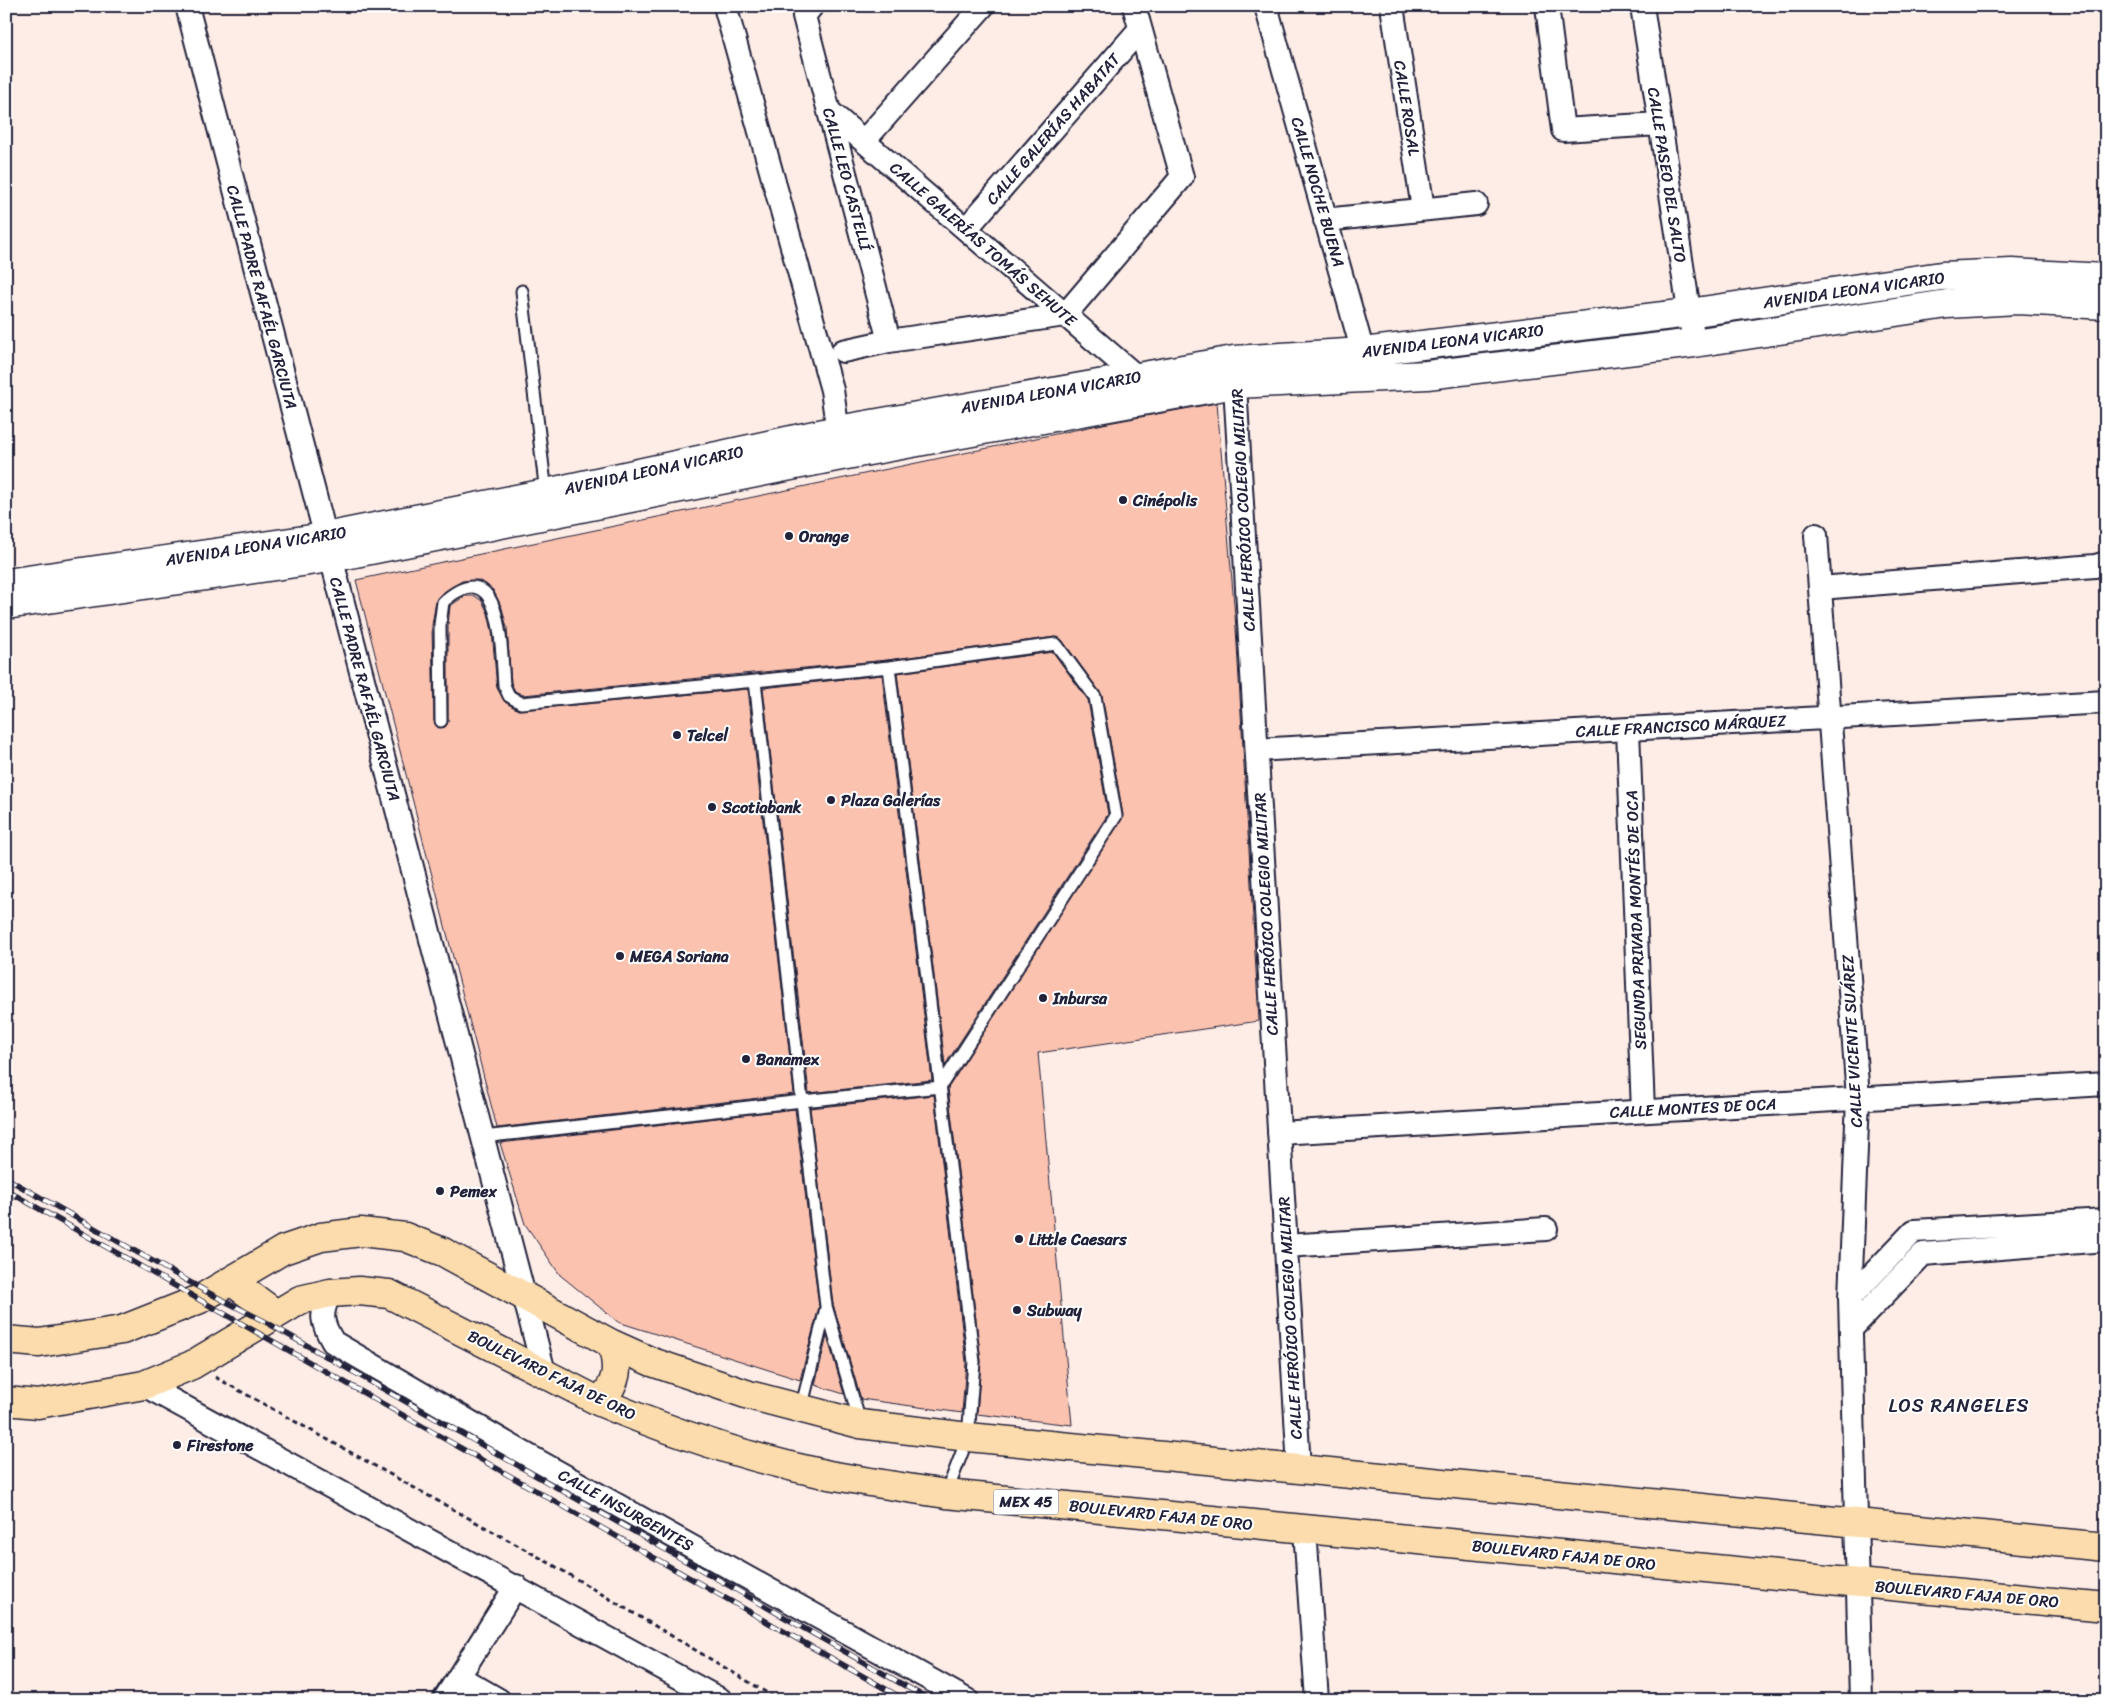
<svg xmlns="http://www.w3.org/2000/svg" width="2112" height="1706" viewBox="0 0 2112 1706" font-family="Sriracha,sans-serif">
	<style>
		.building { fill: #fbc2b0; stroke: #22223b }
		.lines { fill: none; stroke-linecap: round; stroke-linejoin: round }
		.lane-casing { stroke: #22223b; stroke-width: 15 }
		.street-casing { stroke: #22223b; stroke-width: 26 }
		.secondary-casing { stroke: #22223b; stroke-width: 31 }
		.primary-casing { stroke: #22223b; stroke-width: 31 }
		.path { stroke: #22223b; stroke-width: 3; stroke-dasharray: 5 4; stroke-linecap: butt }
		.lane { stroke: #fff; stroke-width: 11 }
		.street { stroke: #fff; stroke-width: 22 }
		.secondary { stroke: #fff; stroke-width: 28 }
		.primary { stroke: #fcdcac; stroke-width: 28 }
		.rail-casing { stroke: #22223b; stroke-width: 5.5 }
		.rail { stroke: #fff; stroke-width: 4; stroke-dasharray: 11; stroke-linecap: butt }
		.poi-dot { fill: #22223b; stroke: #fff; stroke-width: 2 }
		.labels { text-anchor: middle; dominant-baseline: central; stroke-width: 4; stroke-linejoin: round; paint-order: stroke }
		.shield { fill: #fff; stroke: #646476; stroke-width: 1 }
		.shield-label { font-size: 15px; font-weight: bold; fill: #22223b }
		.street-label { font-size: 16px; fill: #22223b; stroke: #fff }
		.poi-label { font-size: 16px; font-weight: bold; fill: #22223b; stroke: #fff; text-anchor: start }
		.quarter-label { font-size: 19px; letter-spacing: 1px; fill: #22223b; stroke: #fff }
	</style>
	<rect width="100%" height="100%" fill="#feede7"/>
	<filter id="ink" filterUnits="userSpaceOnUse"><feTurbulence type="fractalNoise" baseFrequency=".02" numOctaves="2"/><feDisplacementMap in="SourceGraphic" scale="10" xChannelSelector="R" yChannelSelector="G"/><feConvolveMatrix kernelMatrix="1 2 1 2 8 2 1 2 1" color-interpolation-filters="sRGB"/></filter>
	<g filter="url(#ink)">
		<!-- building -->
		<path class="building" d="M1217 403 1236 628 1259 1021 1038 1053 1072 1425 977 1414 981 1361 948 1088 1123 815 1102 695 1062 640 1055 637 888 660 523 695 515 691 511 683 507 628 502 608 493 590 478 580 462 581 439 596 436 601 432 625 434 721 438 728 445 727 448 721V625L450 606 465 596H475L482 601 488 613 492 631 497 688 505 702 518 710 748 689 794 1094 497 1128 356 580 1108 423Z
			M1053 652 1088 700 1108 814 945 1065 897 673Z
			M882 675 932 1080 809 1093 763 688Z
			M934 1095 966 1362 962 1413 861 1399 833 1304 810 1108Z
			M795 1109 819 1307 800 1380 618 1322 560 1275 525 1224 500 1143Z
			M827 1336 844 1394 815 1385Z"/>
		<g class="lines">
			<defs>
				<path id="lane" d="M522 291 546 493
					M889 667 755 681 802 1101 940 1087 1116 816 1095 697 1056 644 889 667 974 1362 968 1437 946 1494
					M441 721 440 625 443 602C503 549 501 651 504 685L509 696 521 703 755 681
					M483 1137 802 1101 826 1306 860 1422
					M801 1409 826 1308"/>
				<path id="street" d="M187 6 544 1372
					M725 6 832 390 840 447
					M812 6 804 16 889 341
					M1266 6 1367 367
					M1392 6 1423 209
					M1547 6 1563 130 1659 124
					M1642 6 1694 343
					M829 111 1137 377
					M864 141 983 6
					M1325 220 1476 204
					M966 229 1140 29
					M843 351 889 341 1065 315 1182 177 1134 6
					M1234 368 1299 1468
					M1816 535 1858 1098 1850 1298 1861 1700
					M1820 588 2095 566 2106 563
					M1628 730 1643 1111
					M1257 750 2106 702
					M1279 1133 2106 1084
					M1286 1246 1546 1229
					M330 1293C320 1314 321 1322 333 1342L520 1451 967 1700
					M1850 1298 1914 1231 2106 1220
					M1852 1328 1923 1254 2106 1240
					M144 1385 721 1700
					M1305 1530 1317 1700
					M459 1677 499 1700
					M444 1700 516 1586"/>
				<path id="secondary" d="M6 583 325 537 546 493 838 430 1234 360 1363 352 1689 313 1941 276 2012 273 2106 278
					M6 605 330 558 841 456 1235 384 1427 375 1694 343 1947 304 2017 300 2106 305"/>
				<path id="primary" d="M231 1281 276 1314
					M6 1340 39 1343 122 1330 200 1299 283 1250 321 1237 361 1232 405 1237 443 1252 612 1344 652 1362 749 1395 860 1424 968 1437 2106 1547
					M6 1401 38 1404 144 1385 192 1365 300 1300 330 1293 359 1291 389 1294 600 1402C673 1433 752 1459 829 1475 868 1482 907 1488 946 1494L2106 1607
					M600 1402C618 1381 619 1370 612 1344"/>
			</defs>
			<!-- lane casing -->
			<use href="#lane" class="lane-casing"/>
			<!-- street casing -->
			<use href="#street" class="street-casing"/>
			<!-- secondary casing -->
			<use href="#secondary" class="secondary-casing"/>
			<!-- primary casing -->
			<use href="#primary" class="primary-casing"/>
			<!-- path -->
			<path class="path" d="M215 1377 553 1565 779 1700"/>
			<!-- lane -->
			<use href="#lane" class="lane"/>
			<!-- street -->
			<use href="#street" class="street"/>
			<!-- secondary -->
			<use href="#secondary" class="secondary"/>
			<!-- primary -->
			<use href="#primary" class="primary"/>
			<defs>
				<path id="rail" d="M6 1178 209 1293 264 1321 930 1700
					M6 1190 905 1700"/>
			</defs>
			<!-- rail casing -->
			<use href="#rail" class="rail-casing"/>
			<!-- rail -->
			<use href="#rail" class="rail"/>
		</g>
	</g>
	<!-- markers -->
	<g class="poi-dot">
		<circle cx="1123" cy="500" r="5"/>
		<circle cx="789" cy="536" r="5"/>
		<circle cx="677" cy="735" r="5"/>
		<circle cx="831" cy="800" r="5"/>
		<circle cx="712" cy="807" r="5"/>
		<circle cx="620" cy="956" r="5"/>
		<circle cx="1043" cy="998" r="5"/>
		<circle cx="746" cy="1059" r="5"/>
		<circle cx="440" cy="1191" r="5"/>
		<circle cx="1019" cy="1239" r="5"/>
		<circle cx="1017" cy="1310" r="5"/>
		<circle cx="177" cy="1445" r="5"/>
	</g>
	<g class="labels">
		<!-- shield labels -->
		<rect class="shield" x="993.5" y="1489.5" width="65" height="25" rx="4"/>
		<g class="shield-label">
			<text x="1026" y="1502">MEX 45</text>
		</g>
		<!-- street labels -->
		<g class="street-label">
			<text transform="translate(1407 108) rotate(81)">CALLE ROSAL</text>
			<text transform="translate(1053 129) rotate(-49)">CALLE GALERÍAS HABATAT</text>
			<text transform="translate(1667 175) rotate(81)">CALLE PASEO DEL SALTO</text>
			<text transform="translate(847 179) rotate(75)">CALLE LEO CASTELLÍ</text>
			<text transform="translate(1318 192) rotate(74)">CALLE NOCHE BUENA</text>
			<text transform="translate(983 244) rotate(41)">CALLE GALERÍAS TOMÁS SEHUTE</text>
			<text transform="translate(1854 290) rotate(-8)">AVENIDA LEONA VICARIO</text>
			<text transform="translate(262 297) rotate(75)">CALLE PADRE RAFAÉL GARCIUTA</text>
			<text transform="translate(1453 341) rotate(-7)">AVENIDA LEONA VICARIO</text>
			<text transform="translate(1051 392) rotate(-10)">AVENIDA LEONA VICARIO</text>
			<text transform="translate(654 470) rotate(-12)">AVENIDA LEONA VICARIO</text>
			<text transform="translate(1243 510) rotate(-93)">CALLE HERÓICO COLEGIO MILITAR</text>
			<text transform="translate(256 546) rotate(-9)">AVENIDA LEONA VICARIO</text>
			<text transform="translate(365 689) rotate(75)">CALLE PADRE RAFAÉL GARCIUTA</text>
			<text transform="translate(1681 726) rotate(-3)">CALLE FRANCISCO MÁRQUEZ</text>
			<text transform="translate(1266 914) rotate(-93)">CALLE HERÓICO COLEGIO MILITAR</text>
			<text transform="translate(1636 920) rotate(-92)">SEGUNDA PRIVADA MONTÉS DE OCA</text>
			<text transform="translate(1852 1041) rotate(-93)">CALLE VICENTE SUÁREZ</text>
			<text transform="translate(1693 1108) rotate(-3)">CALLE MONTES DE OCA</text>
			<text transform="translate(1290 1318) rotate(-93)">CALLE HERÓICO COLEGIO MILITAR</text>
			<text transform="translate(552 1375) rotate(26)">BOULEVARD FAJA DE ORO</text>
			<text transform="translate(626 1510) rotate(29)">CALLE INSURGENTES</text>
			<text transform="translate(1161 1515) rotate(6)">BOULEVARD FAJA DE ORO</text>
			<text transform="translate(1564 1555) rotate(6)">BOULEVARD FAJA DE ORO</text>
			<text transform="translate(1967 1594) rotate(5)">BOULEVARD FAJA DE ORO</text>
		</g>
		<!-- poi labels -->
		<g class="poi-label">
			<text x="1133" y="500">Cinépolis</text>
			<text x="799" y="536">Orange</text>
			<text x="687" y="735">Telcel</text>
			<text x="841" y="800">Plaza Galerías</text>
			<text x="722" y="807">Scotiabank</text>
			<text x="630" y="956">MEGA Soriana</text>
			<text x="1053" y="998">Inbursa</text>
			<text x="756" y="1059">Banamex</text>
			<text x="450" y="1191">Pemex</text>
			<text x="1029" y="1239">Little Caesars</text>
			<text x="1027" y="1310">Subway</text>
			<text x="187" y="1445">Firestone</text>
		</g>
		<!-- quarter labels -->
		<g class="quarter-label">
			<text x="1959" y="1405">LOS RANGELES</text>
		</g>
	</g>
	<!-- margin -->
	<rect width="2112" height="1706" fill="none" stroke="#fff" stroke-width="25"/>
	<rect x="12" y="12" width="2087" height="1681" fill="none" stroke="#22223b" stroke-width="2" filter="url(#ink)"/>
</svg>
